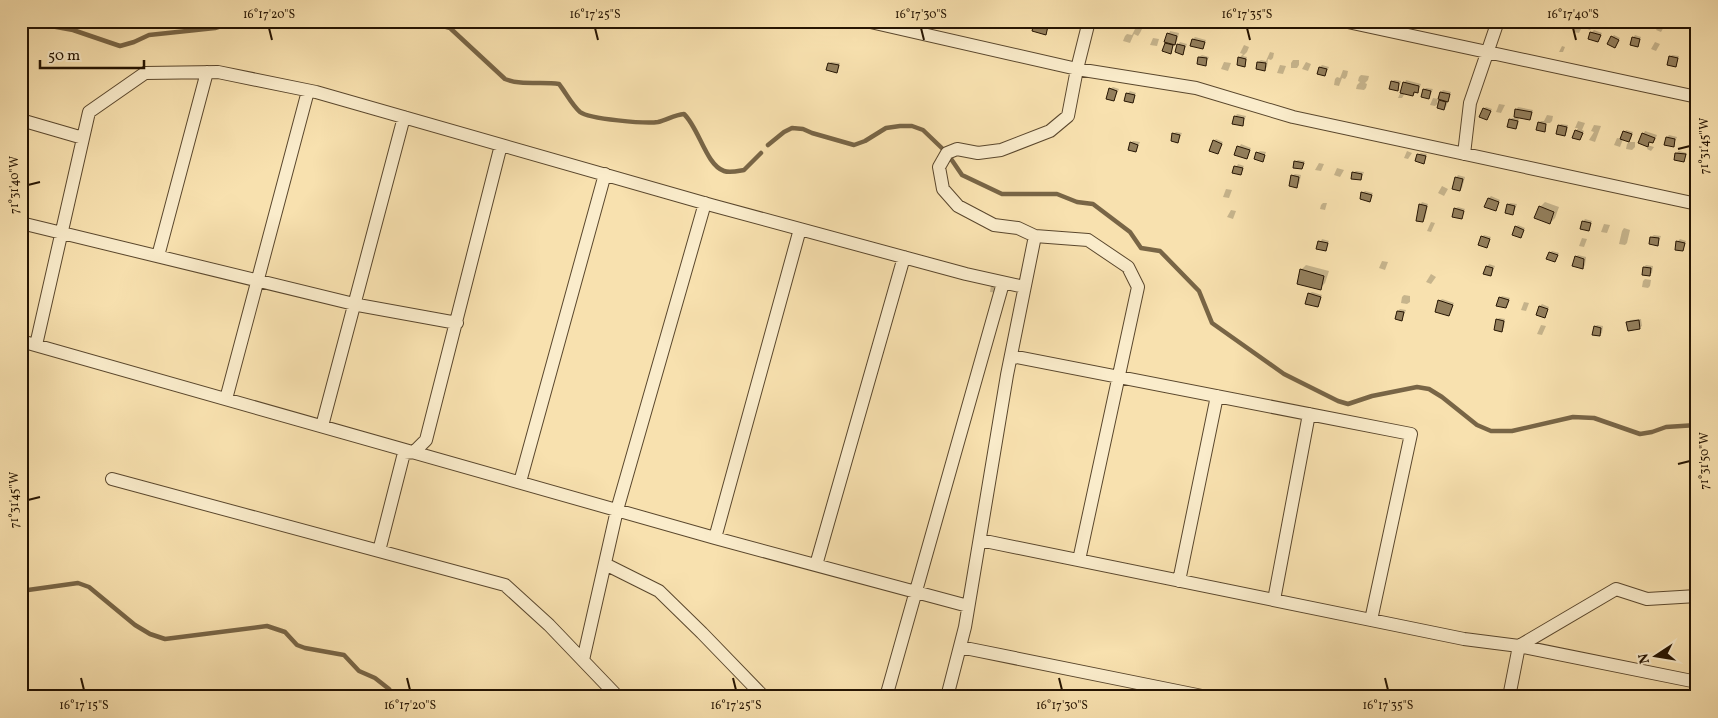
<svg xmlns="http://www.w3.org/2000/svg" width="1718" height="718" viewBox="0 0 1718 718" font-family="Vollkorn,serif">
	<style>
		.shadow { fill: #0003 }
		.lines { fill: none; stroke-linecap: round; stroke-linejoin: round }
		.stream { stroke: #786546; stroke-width: 4.5 }
		.building { fill: #937f5c; stroke: #251402 }
		.street-casing { stroke: #5a472d; stroke-width: 14 }
		.street { stroke: #faeccb; stroke-width: 12 }
		.ticks { fill: none; stroke: #251402; stroke-width: 2 }
		.neatline { fill: none; stroke: #251402; stroke-width: 2 }
		.ticks-label { font-size: 12px; text-anchor: middle; fill: #251402 }
	</style>
	<rect width="100%" height="100%" fill="#f8e1af"/>
	<filter id="stains"><feTurbulence type="fractalNoise" baseFrequency=".004" numOctaves="4"/><feColorMatrix values="0 0 0 0 .2 0 0 0 0 .09 0 0 0 0 .02 0 0 0 .5 -.17"/></filter>
	<radialGradient id="worn" r=".72"><stop offset=".6" stop-color="#630" stop-opacity="0"/><stop offset="1" stop-color="#630" stop-opacity=".3"/></radialGradient>
	<!-- shadow -->
	<path class="shadow" d="M1555 21H1561L1558 28 1553 26Z
		M1038 22 1049 24 1045 33 1035 24Z
		M1589 22 1594 24 1590 30 1585 28Z
		M1660 24 1665 25 1661 32 1656 30Z
		M1576 25 1582 27 1579 33 1573 32Z
		M1136 27 1142 29 1140 33 1138 36 1134 34 1130 43 1123 41 1125 36 1127 34 1132 35Z
		M1594 30 1602 33 1598 41 1591 33Z
		M1170 31 1179 33 1177 41 1170 52 1166 44 1168 41H1166Z
		M1614 35 1620 38 1615 46 1612 37Z
		M1635 35 1641 37 1638 46 1633 38Z
		M1195 37 1206 40 1203 48 1193 39Z
		M1153 38 1159 39 1157 46 1150 45Z
		M1180 42 1187 44 1183 53 1178 45Z
		M1655 42 1660 44 1656 51 1651 49Z
		M1244 45 1249 47 1247 52 1243 56 1247 57 1246 63 1244 65 1239 58 1243 54 1240 53Z
		M1562 46 1565 47 1563 52H1559Z
		M1270 52 1274 53 1273 58 1271 60 1268 59 1267 67 1265 69 1258 62 1261 60 1266 61Z
		M1202 55 1209 57 1205 65 1199 57Z
		M1672 55 1679 56 1676 66 1670 57Z
		M1293 60H1299V65L1297 68H1291V63Z
		M831 62 840 63 837 71 829 64Z
		M1224 62 1231 63 1228 71 1221 69Z
		M1306 62 1311 64 1308 71 1302 69Z
		M1280 65 1286 66 1283 74 1277 73Z
		M1322 65 1329 67 1325 75 1320 67Z
		M1343 70 1348 71 1347 76 1345 79 1342 78 1339 86 1334 85 1335 79 1337 77 1340 78Z
		M1361 75 1369 76 1368 80 1365 83 1367 84 1366 88 1364 90 1356 89 1357 85 1360 82 1358 81 1359 77Z
		M1394 80 1401 81 1399 87 1397 90 1392 82Z
		M1406 80 1421 84 1419 89 1413 95 1405 93 1402 98H1398Z
		M1113 87 1119 89 1114 100 1110 89Z
		M1426 88 1433 89 1429 97 1424 90Z
		M1443 90 1451 92 1446 107 1444 109 1440 102 1435 106 1430 105 1433 98 1438 99 1437 103 1442 99 1441 92Z
		M1130 91 1136 93 1132 101 1127 94Z
		M1499 104 1505 105 1501 113 1496 112Z
		M1486 107 1492 109 1487 119 1484 109Z
		M1518 107 1533 110 1530 119 1519 117 1518 125 1516 128 1510 120 1512 118H1515L1516 110Z
		M1237 114 1246 116 1242 125 1235 117Z
		M1547 115 1553 116 1552 121 1550 123H1547L1544 130 1539 123 1541 121H1544Z
		M1578 121 1585 123 1582 130 1584 131 1580 139 1576 131 1578 128H1575Z
		M1561 124 1568 125 1567 132 1565 135 1559 126Z
		M1594 125 1601 126 1595 142 1589 140 1594 132 1591 131Z
		M1626 130 1633 132 1631 139 1629 141 1623 139 1620 147 1614 145 1617 138 1622 139Z
		M1645 131 1657 135 1655 140 1653 142 1650 141 1647 145 1654 147 1651 151 1647 149 1649 146 1639 143Z
		M1176 132 1182 133 1178 141 1174 134Z
		M1669 135 1677 137 1673 146 1667 137Z
		M1216 139 1223 142 1218 153 1214 141Z
		M1133 141 1140 142 1136 151 1131 143Z
		M1629 142H1635V147L1632 150 1626 149 1627 144Z
		M1241 144 1251 148 1247 158 1236 154Z
		M1697 146V155L1693 154 1694 148Z
		M1260 151 1266 152 1263 160 1257 153Z
		M1407 151 1412 153 1408 159 1404 158Z
		M1679 151 1687 153 1684 160 1676 153Z
		M1421 153 1427 154 1424 162 1418 155Z
		M1298 160 1305 161 1302 168 1295 162Z
		M1319 163 1324 164 1321 171 1315 170Z
		M1238 164 1244 166 1240 174 1234 172Z
		M1337 168 1344 170 1340 177 1334 175Z
		M1356 171 1364 172 1361 179 1353 173Z
		M1295 174 1301 175 1299 184 1296 186 1292 176Z
		M1458 175 1465 177 1462 188 1460 190 1456 178Z
		M1442 186 1448 189 1444 196 1438 193Z
		M1226 189 1232 190 1229 198 1223 197Z
		M1365 191 1373 193 1369 201 1363 193Z
		M1491 196 1500 200 1495 210 1489 198Z
		M1422 202 1428 204 1425 219 1423 221 1420 205Z
		M1545 202 1559 207 1555 218 1550 223 1540 207Z
		M1323 203H1327L1325 210 1320 209 1321 205Z
		M1510 203 1517 204 1513 214 1508 205Z
		M1458 207 1465 209 1461 218 1455 209Z
		M1231 210 1236 211 1233 219 1227 217Z
		M1585 219 1592 221 1589 229 1583 222Z
		M1431 222 1435 223 1431 232 1427 231Z
		M1604 224 1610 225 1607 233 1601 232Z
		M1518 225 1525 228 1521 237 1516 227Z
		M1624 228 1630 230 1627 243 1625 245 1619 244 1622 231Z
		M1484 235 1491 237 1487 246 1482 237Z
		M1654 235 1661 236 1658 244 1651 237Z
		M1582 238 1587 239 1584 247 1579 246Z
		M1322 239 1329 241 1325 250 1318 248Z
		M1680 239 1686 241 1683 250 1677 242Z
		M1552 251 1559 253 1555 261 1550 253Z
		M1578 255 1586 257 1585 265 1583 268 1576 257Z
		M1382 261 1388 262 1385 270 1379 268Z
		M1692 262 1697 263 1694 270 1689 269Z
		M1489 264 1495 266 1491 275 1487 267Z
		M1306 265 1329 271 1325 283 1320 288 1301 270Z
		M1646 265 1653 266 1652 273 1649 275 1644 267Z
		M1431 274 1436 277 1431 284 1426 282Z
		M1645 279 1651 280 1650 286 1648 288 1642 287 1643 281Z
		M1697 281V291H1693Z
		M1000 284 997 293 990 292 991 285Z
		M1312 292 1322 295 1318 306 1309 294Z
		M1404 295 1410 296V302L1407 304 1401 303 1402 297Z
		M1502 296 1510 298 1506 307 1500 298Z
		M1442 299 1454 303 1449 314 1440 301Z
		M1524 302 1529 303 1526 311 1521 310Z
		M1542 304 1549 307 1545 317 1540 306Z
		M1400 309 1406 310 1402 319 1398 311Z
		M1499 318 1505 319 1504 328 1501 330 1497 320Z
		M1641 319 1642 326 1639 328 1628 323 1630 320Z
		M1541 325 1546 326 1542 335 1537 334Z
		M1597 325 1603 326 1602 333 1599 335 1595 327Z"/>
	<g class="lines">
		<!-- stream -->
		<path class="stream" d="M23 21 73 30 120 46 134 42 149 35 215 28 237 21
			M276 21H295
			M370 21 383 22 396 26 436 24 450 28 505 79C522 86 541 81 559 84 566 93 572 105 580 112 589 119 646 124 658 122 667 120 674 115 684 114 699 128 706 165 724 171 730 173 738 171 744 170L761 153
			M768 145 784 132 792 128 803 129 812 133 854 145 865 141 886 128 900 126H912L923 130 947 153 962 175 1002 194H1057L1077 202 1093 204 1130 232 1141 248 1160 251 1199 291 1212 323 1284 374 1338 401 1348 404 1372 396 1417 387 1429 389 1442 397 1477 425 1491 431H1512L1573 417 1594 418 1640 434 1652 432 1666 427 1697 425
			M21 587 28 590 78 583 89 587 135 625 150 634 165 639 267 626 285 632 297 645 305 648 344 655 359 671 375 678 389 689 395 697"/>
	</g>
	<!-- building -->
	<path class="building" d="M1034 23 1048 26 1046 35 1032 31Z
		M1590 32 1601 35 1598 42 1588 39Z
		M1167 33 1177 36 1175 45 1164 42Z
		M1611 36 1619 40 1615 48 1607 44Z
		M1632 37 1640 39 1638 47 1630 45Z
		M1192 39 1205 42 1203 49 1190 46Z
		M1165 43 1173 45 1171 54 1162 51Z
		M1177 44 1185 46 1183 55 1175 52Z
		M1669 56 1678 58 1676 67 1667 65Z
		M1198 57 1207 58 1206 66 1197 64Z
		M1238 57 1246 59 1245 67 1237 65Z
		M1257 62 1266 63 1265 71 1256 69Z
		M828 63 839 65 837 73 826 70Z
		M1319 67 1327 69 1325 76 1317 74Z
		M1391 81 1399 83 1398 91 1389 89Z
		M1403 82 1419 86 1418 93 1414 92 1413 96 1400 93Z
		M1109 88 1117 91 1114 101 1106 99Z
		M1423 89 1431 91 1429 99 1421 97Z
		M1440 92 1450 94 1448 102 1438 99Z
		M1126 93 1135 95 1133 103 1124 101Z
		M1439 100 1446 102 1444 110 1437 108Z
		M1483 108 1491 111 1487 120 1479 117Z
		M1515 109 1532 112 1530 120 1514 117Z
		M1234 116 1244 118 1243 126 1232 124Z
		M1509 119 1518 121 1516 129 1507 127Z
		M1538 122 1546 124 1545 132 1536 130Z
		M1558 125 1567 127 1565 136 1556 134Z
		M1575 130 1583 133 1580 140 1572 138Z
		M1623 131 1632 134 1629 142 1620 139Z
		M1172 133 1180 135 1178 143 1171 141Z
		M1642 133 1655 138 1653 143 1649 142 1648 147 1638 143Z
		M1666 137 1675 139 1674 147 1664 145Z
		M1213 140 1222 144 1218 154 1209 151Z
		M1130 142 1138 145 1136 152 1128 150Z
		M1237 146 1250 150 1247 159 1234 155Z
		M1256 152 1265 155 1263 162 1254 159Z
		M1675 153 1686 154 1684 162 1674 160Z
		M1417 154 1426 156 1424 164 1415 161Z
		M1294 161 1304 163 1302 169 1293 168Z
		M1234 166 1243 168 1241 175 1232 173Z
		M1352 172 1362 174 1361 180 1351 179Z
		M1291 175 1299 177 1297 188 1289 186Z
		M1455 177 1463 179 1460 191 1452 189Z
		M1361 192 1372 195 1370 202 1360 199Z
		M1488 198 1499 202 1496 211 1484 207Z
		M1419 204 1427 206 1423 222 1416 221Z
		M1507 204 1515 206 1513 215 1505 213Z
		M1539 206 1554 212 1550 224 1534 218Z
		M1454 208 1464 211 1462 219 1452 217Z
		M1582 221 1591 223 1589 231 1580 229Z
		M1515 226 1524 230 1521 238 1512 235Z
		M1481 236 1490 239 1487 248 1478 245Z
		M1650 237 1659 238 1658 246 1649 244Z
		M1318 241 1328 243 1326 251 1316 249Z
		M1676 241 1685 243 1683 251 1675 250Z
		M1549 252 1558 255 1555 262 1546 259Z
		M1575 256 1584 259 1583 269 1572 266Z
		M1486 266 1493 268 1491 276 1483 274Z
		M1643 267 1651 268 1650 276 1642 275Z
		M1300 269 1324 276 1321 290 1297 284Z
		M1308 293 1321 297 1318 307 1305 304Z
		M1499 297 1509 300 1506 308 1496 306Z
		M1438 300 1453 305 1449 316 1435 312Z
		M1539 306 1548 309 1545 318 1536 315Z
		M1397 311 1404 312 1402 321 1395 319Z
		M1496 319 1504 321 1502 332 1494 330Z
		M1639 320 1640 329 1628 331 1626 322Z
		M1594 326 1601 328 1600 336 1592 335Z"/>
	<g class="lines">
		<defs>
			<path id="street" d="M866 21 1077 69 1196 88 1293 117 1697 204
				M1343 21 1697 97
				M21 120 83 138
				M1464 154 1470 103 1498 21
				M21 223 358 305 457 323
				M1035 236 1088 240 1128 267 1138 287 1079 560
				M158 256 207 72
				M21 341 715 538 968 606
				M36 345 89 112 145 73 218 72 316 92 711 205 966 274 1024 287
				M1011 356 1411 434 1371 620
				M226 399 308 91
				M322 426 404 117
				M112 479 505 585 549 625 618 697
				M520 482 605 174
				M715 538 800 229
				M980 540 1464 639 1519 646 1697 682
				M379 551 404 453 414 452 426 440 501 145
				M605 564 659 591 702 633 764 697
				M816 565 904 257
				M1179 581 1217 396
				M1274 600 1309 414
				M960 647 1207 697
				M583 660 617 510 705 203
				M886 697 1003 283
				M947 697 965 627 1007 375 1035 236 1018 228 994 225 958 206 943 189 939 167 947 153 957 149 978 153 1001 150 1050 131 1068 116 1077 69 1089 21
				M1509 697 1519 646 1616 589 1647 599 1697 596"/>
		</defs>
		<!-- street casing -->
		<use href="#street" class="street-casing"/>
		<!-- street -->
		<use href="#street" class="street"/>
	</g>
	<!-- ticks -->
	<path class="ticks" d="M269 28 272 40M595 28 598 40M921 28 924 40M1247 28 1250 40M1573 28 1576 40M1678 149 1690 146M28 185 40 182M1678 464 1690 461M28 500 40 497M81 678 84 690M407 678 410 690M733 678 736 690M1059 678 1062 690M1385 678 1388 690"/>
	<!-- margin -->
	<rect width="1718" height="718" fill="none" stroke="#f8e1af" stroke-width="55"/>
	<!-- north arrow -->
	<g transform="translate(1656 656) rotate(258)" stroke="#faeccb" stroke-width="4" paint-order="stroke">
	<path d="M0-4L9 19L0 12L-9 19Z" fill="#251402"/>
	<text y="-8" font-size="14" font-weight="bold" text-anchor="middle" fill="#251402">N</text>
	</g>
	<!-- scale -->
	<path d="M40 60v8h104v-8" fill="none" stroke="#251402" stroke-width="2.5"/>
	<text x="48" y="60" font-size="15" fill="#251402" stroke="#faeccb" stroke-width="4" paint-order="stroke">50 m</text>
	<rect x="28" y="28" width="1662" height="662" class="neatline"/>
	<g class="ticks-label">
		<text x="269" y="18">16°17'20"S</text>
		<text x="595" y="18">16°17'25"S</text>
		<text x="921" y="18">16°17'30"S</text>
		<text x="1247" y="18">16°17'35"S</text>
		<text x="1573" y="18">16°17'40"S</text>
		<text transform="translate(1704 146) rotate(-90)" y="4">71°31'45"W</text>
		<text transform="translate(14 185) rotate(-90)" y="4">71°31'40"W</text>
		<text transform="translate(1704 461) rotate(-90)" y="4">71°31'50"W</text>
		<text transform="translate(14 500) rotate(-90)" y="4">71°31'45"W</text>
		<text x="84" y="709">16°17'15"S</text>
		<text x="410" y="709">16°17'20"S</text>
		<text x="736" y="709">16°17'25"S</text>
		<text x="1062" y="709">16°17'30"S</text>
		<text x="1388" y="709">16°17'35"S</text>
	</g>
	<rect width="100%" height="100%" filter="url(#stains)"/>
	<rect width="100%" height="100%" fill="url(#worn)"/>
</svg>
